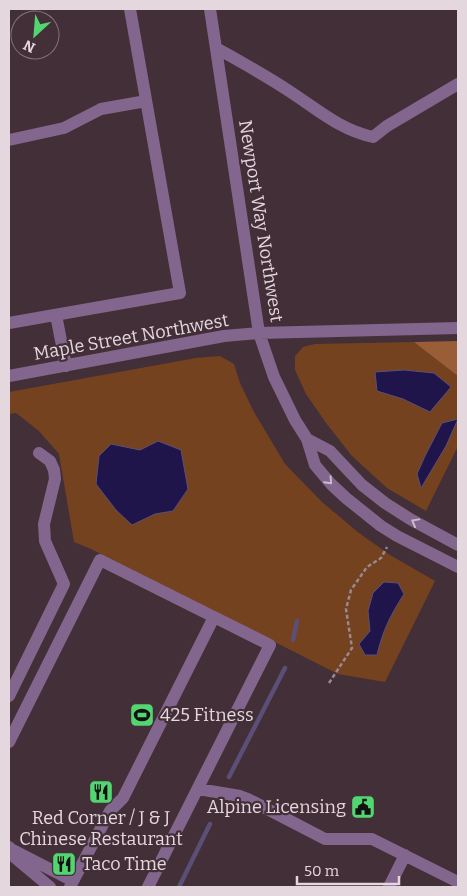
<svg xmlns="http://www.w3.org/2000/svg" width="467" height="896" viewBox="0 0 467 896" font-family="Bitter,serif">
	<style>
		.green { fill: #75421f }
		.forest { fill: #995e37 }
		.water { fill: #20154b; stroke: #5b4f77 }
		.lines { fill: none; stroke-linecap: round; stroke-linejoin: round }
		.stream { stroke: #5b4f77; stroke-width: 4.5 }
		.path { stroke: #998990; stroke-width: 2.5; stroke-dasharray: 4 2.5; stroke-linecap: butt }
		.minor { stroke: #83668d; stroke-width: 12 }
		.oneway { stroke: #ccbbc9 }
		.labels { text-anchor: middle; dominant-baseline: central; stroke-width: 4.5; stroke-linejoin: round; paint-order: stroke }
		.street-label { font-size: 18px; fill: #e4d7dd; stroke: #432f38 }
		.poi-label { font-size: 18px; fill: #e4d7dd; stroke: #432f38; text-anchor: start }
	</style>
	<rect width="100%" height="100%" fill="#432f38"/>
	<!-- green -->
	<path class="green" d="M414 342 431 354 458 356V446L426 511 387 488 352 456 326 423 306 394 295 370V356L303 347 315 344Z
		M220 356 234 364 240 383 254 412 285 464 322 502 359 533 390 555 435 581 385 682 338 674 91 549 74 542 59 454 39 431 16 413 9 414V392L196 358Z"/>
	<!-- forest -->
	<path class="forest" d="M458 341V376L414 342H415Z"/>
	<!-- water -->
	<path class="water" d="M404 370 434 373 451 387 430 412 403 399 377 391 375 372Z
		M458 419 446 446 421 488 417 474 425 456 442 423Z
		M158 441 181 450 188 489 173 511 155 514 132 525 116 510 96 484 99 456 111 444 140 450Z
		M384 582 398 583 404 594C390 616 383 630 377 655H365L359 644 370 631 368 611 373 593Z"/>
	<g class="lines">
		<!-- stream -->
		<path class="stream" d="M293 640 297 621
			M229 777 285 668
			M179 887 210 824"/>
		<!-- path -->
		<path class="path" d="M329 683 352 648 346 609 351 590 367 567 381 558 387 547"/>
		<!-- minor -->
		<path class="minor" d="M210 9 259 333 274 377 295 420 307 439 315 465 331 484 346 498 381 526 397 536 458 567
			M216 48C241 62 265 75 289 91 317 109 340 130 373 137L387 126 458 84
			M9 140 64 128 101 109 146 101
			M56 315 66 366
			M9 323 180 293 130 9
			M9 376 224 336 259 333 458 328
			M307 439 330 451 362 485 385 503 410 519 458 545
			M9 696 64 584 45 541 44 524 55 479 54 470 50 461 39 453
			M9 742 100 560 214 617
			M198 789 240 796 248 799 325 839H372L458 882
			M9 847 11 849 73 881
			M13 856 50 887
			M70 887 110 811 123 798 214 617 270 645 148 887
			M389 887 405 855"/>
	</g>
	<!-- one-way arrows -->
	<defs><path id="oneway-chevron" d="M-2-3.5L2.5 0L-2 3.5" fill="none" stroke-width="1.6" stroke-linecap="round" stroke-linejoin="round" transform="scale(1.25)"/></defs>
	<g class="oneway">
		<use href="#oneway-chevron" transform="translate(329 481) rotate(47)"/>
		<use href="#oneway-chevron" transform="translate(415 522) rotate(-151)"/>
	</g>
	<!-- icons -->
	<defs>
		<symbol id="stadium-square" viewBox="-11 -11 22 22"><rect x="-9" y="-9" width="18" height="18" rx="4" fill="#53d672" stroke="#432f38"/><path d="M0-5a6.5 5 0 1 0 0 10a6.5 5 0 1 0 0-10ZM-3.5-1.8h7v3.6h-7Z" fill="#111"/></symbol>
		<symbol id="restaurant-square" viewBox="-11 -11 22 22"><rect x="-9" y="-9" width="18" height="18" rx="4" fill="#53d672" stroke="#432f38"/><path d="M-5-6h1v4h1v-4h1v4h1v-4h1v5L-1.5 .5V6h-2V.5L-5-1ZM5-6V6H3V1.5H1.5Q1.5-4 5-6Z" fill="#111"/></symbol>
		<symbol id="civic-square" viewBox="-11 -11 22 22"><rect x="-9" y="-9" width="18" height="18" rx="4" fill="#53d672" stroke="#432f38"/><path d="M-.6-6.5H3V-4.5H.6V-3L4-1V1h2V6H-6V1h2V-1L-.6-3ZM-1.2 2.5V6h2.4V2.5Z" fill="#111"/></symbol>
	</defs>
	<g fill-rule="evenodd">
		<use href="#stadium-square" x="128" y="701" width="28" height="28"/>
		<use href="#restaurant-square" x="87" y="778" width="28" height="28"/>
		<use href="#civic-square" x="349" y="793" width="28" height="28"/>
		<use href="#restaurant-square" x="50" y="850" width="28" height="28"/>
	</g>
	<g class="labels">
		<!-- street labels -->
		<g class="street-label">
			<text transform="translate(261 221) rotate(81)">Newport Way Northwest</text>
			<text transform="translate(131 337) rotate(-10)">Maple Street Northwest</text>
		</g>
		<!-- poi labels -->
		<g class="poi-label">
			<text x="160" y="715">425 Fitness</text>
			<text x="346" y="807" text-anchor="end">Alpine Licensing</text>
			<text x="101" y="818" text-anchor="middle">Red Corner / J &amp; J<tspan x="101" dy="21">Chinese Restaurant</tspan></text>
			<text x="82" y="864">Taco Time</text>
		</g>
	</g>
	<!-- border -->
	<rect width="467" height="896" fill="none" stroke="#e4d7dd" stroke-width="20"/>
	<!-- north arrow -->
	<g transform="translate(35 35) rotate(206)"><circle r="24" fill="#432f38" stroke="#83727a"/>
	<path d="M0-4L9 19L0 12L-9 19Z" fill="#53d672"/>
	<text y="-8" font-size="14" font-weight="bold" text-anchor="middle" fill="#e4d7dd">N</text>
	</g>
	<!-- scale -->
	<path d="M297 876v8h102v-8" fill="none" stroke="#e4d7dd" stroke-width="2.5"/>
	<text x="304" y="876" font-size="15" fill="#e4d7dd" stroke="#432f38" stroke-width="4" paint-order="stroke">50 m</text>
</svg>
